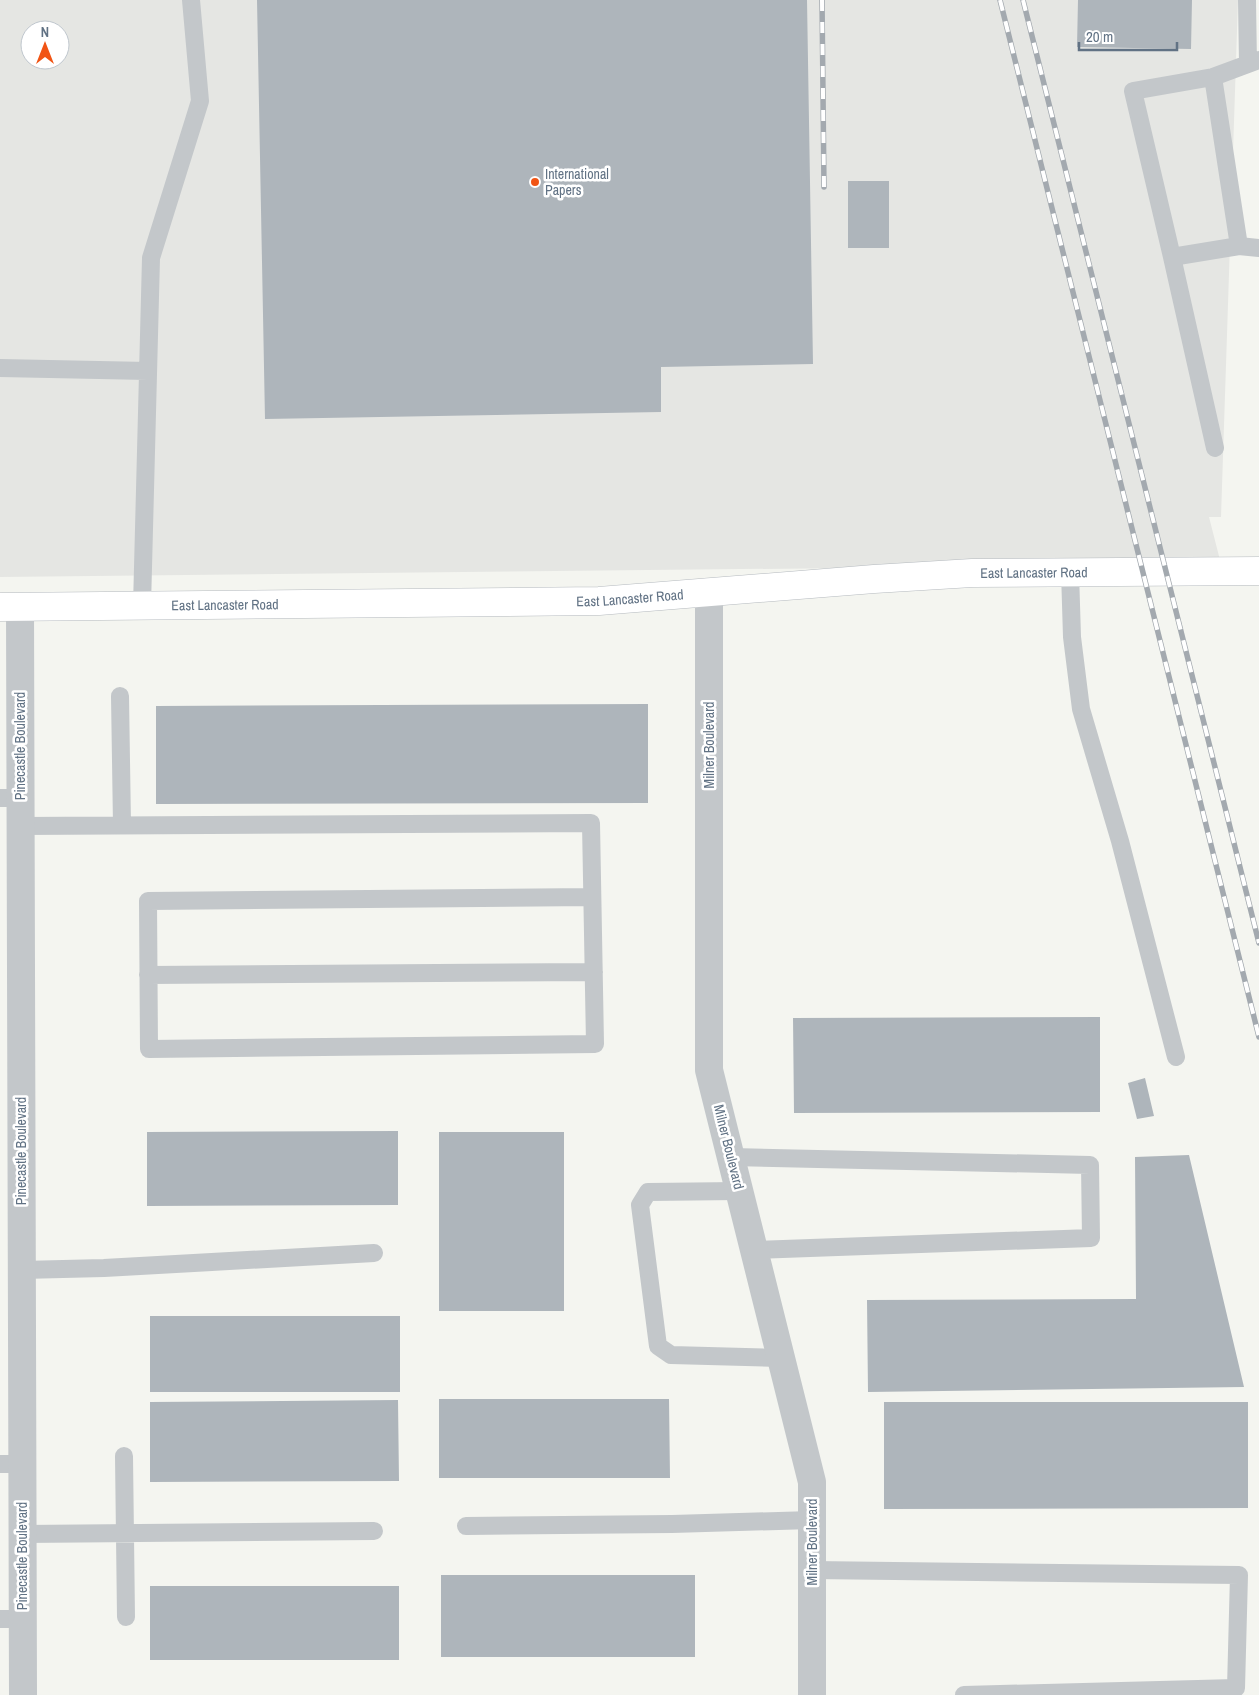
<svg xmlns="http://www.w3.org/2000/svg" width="1259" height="1695" viewBox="0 0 1259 1695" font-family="'Archivo Narrow',sans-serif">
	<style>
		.built { fill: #e5e6e3; fill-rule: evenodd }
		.building { fill: #aeb5bb }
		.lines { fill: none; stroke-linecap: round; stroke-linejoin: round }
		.secondary-casing { stroke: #b5babf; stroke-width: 29 }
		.lane { stroke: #c3c7ca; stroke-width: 18 }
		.street { stroke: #c3c7ca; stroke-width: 28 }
		.secondary { stroke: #fff; stroke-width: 28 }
		.rail-casing { stroke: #a3a9af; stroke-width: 5.5 }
		.rail { stroke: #fff; stroke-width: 4; stroke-dasharray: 11; stroke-linecap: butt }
		.poi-dot { fill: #f15414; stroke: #fff; stroke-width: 2 }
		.labels { text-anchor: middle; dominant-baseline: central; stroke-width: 5; stroke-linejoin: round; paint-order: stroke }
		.poi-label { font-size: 14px; fill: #617284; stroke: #fff; text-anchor: start }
		.street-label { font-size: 14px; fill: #617284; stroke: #fff }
	</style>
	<rect width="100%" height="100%" fill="#f4f5f0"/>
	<!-- built -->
	<path class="built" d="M0 0H1238L1221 517H1209L1221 564 0 577ZM30 30H60V60H30Z"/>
	<!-- building -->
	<path class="building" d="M257 0H807L813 364 661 367V412L265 419Z
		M1078 0H1192L1191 49 1077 47Z
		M848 181H889V248H848Z
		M648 704V803L156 804V706Z
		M1100 1017V1112L794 1113 793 1018Z
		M1145 1078 1154 1116 1137 1119 1128 1083Z
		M398 1131V1205L147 1206V1132Z
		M439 1132H564V1311H439Z
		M1189 1155 1244 1387 868 1392 867 1300 1136 1299 1135 1157Z
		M150 1316H400V1392H150Z
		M439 1399H669L670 1478H439Z
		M398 1400 399 1481 150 1482V1402Z
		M884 1402H1248V1508L884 1509Z
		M441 1575H695V1657H441Z
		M150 1586H399V1660H150Z"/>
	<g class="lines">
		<defs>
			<g id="secondary">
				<path id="s1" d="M0 607 599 601 874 579 972 573 1259 571"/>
			</g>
		</defs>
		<!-- secondary casing -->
		<use href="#secondary" class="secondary-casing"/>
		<!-- lane -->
		<path class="lane" d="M1247 0 1248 64
			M1259 60 1213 77 1133 91 1172 257 1239 246 1259 248
			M1213 77 1239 246
			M1172 257 1215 448
			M0 368 148 371
			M1070 572 1072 637 1081 709 1120 841 1176 1057
			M142 606 151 258 200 101 191 0
			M120 696 122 825
			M0 798H20
			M20 826 591 823 595 1044 149 1049 148 901 592 897
			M148 975 594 972
			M731 1157 1090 1165 1091 1238 754 1250
			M739 1191 648 1192 640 1205 658 1346 671 1355 781 1358
			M22 1270 104 1268 374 1253
			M124 1456 126 1617
			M0 1464H22
			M466 1526 672 1524 812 1520
			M22 1534 374 1531
			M812 1570 1239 1575 1236 1688 964 1695
			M0 1619H22"/>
		<!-- street -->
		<path class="street" d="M709 592V1070L812 1482V1695
			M20 607 23 1695"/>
		<!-- secondary -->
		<use href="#secondary" class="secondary"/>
		<defs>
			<path id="rail" d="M822 0 824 187
				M1000 0 1259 1037
				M1023 0 1259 943"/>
		</defs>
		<!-- rail casing -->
		<use href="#rail" class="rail-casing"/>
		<!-- rail -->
		<use href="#rail" class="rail"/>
	</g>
	<!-- markers -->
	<circle class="poi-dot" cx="535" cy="182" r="5"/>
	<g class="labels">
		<!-- poi labels -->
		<g class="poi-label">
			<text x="545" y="174">International<tspan x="545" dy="16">Papers</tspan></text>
		</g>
		<!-- street labels -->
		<g class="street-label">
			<text stroke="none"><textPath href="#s1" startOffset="1035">East Lancaster Road</textPath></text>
			<text stroke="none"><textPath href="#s1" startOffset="630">East Lancaster Road</textPath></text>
			<text stroke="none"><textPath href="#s1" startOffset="225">East Lancaster Road</textPath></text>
			<text transform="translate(709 745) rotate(-90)">Milner Boulevard</text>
			<text transform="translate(20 746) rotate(-90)">Pinecastle Boulevard</text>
			<text transform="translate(729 1147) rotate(76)">Milner Boulevard</text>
			<text transform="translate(21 1151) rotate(-90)">Pinecastle Boulevard</text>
			<text transform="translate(812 1542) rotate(-90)">Milner Boulevard</text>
			<text transform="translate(22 1556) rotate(-90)">Pinecastle Boulevard</text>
		</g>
	</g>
	<!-- north arrow -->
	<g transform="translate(45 45)"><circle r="24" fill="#ffffff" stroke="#c0c7ce"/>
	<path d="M0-4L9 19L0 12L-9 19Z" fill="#f15414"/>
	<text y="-8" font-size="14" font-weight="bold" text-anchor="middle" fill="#617284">N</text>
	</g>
	<!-- scale -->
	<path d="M1079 42v8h98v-8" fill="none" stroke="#617284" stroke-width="2.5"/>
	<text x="1086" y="42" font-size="15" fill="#617284" stroke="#ffffff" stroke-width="4" paint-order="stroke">20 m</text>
</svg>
